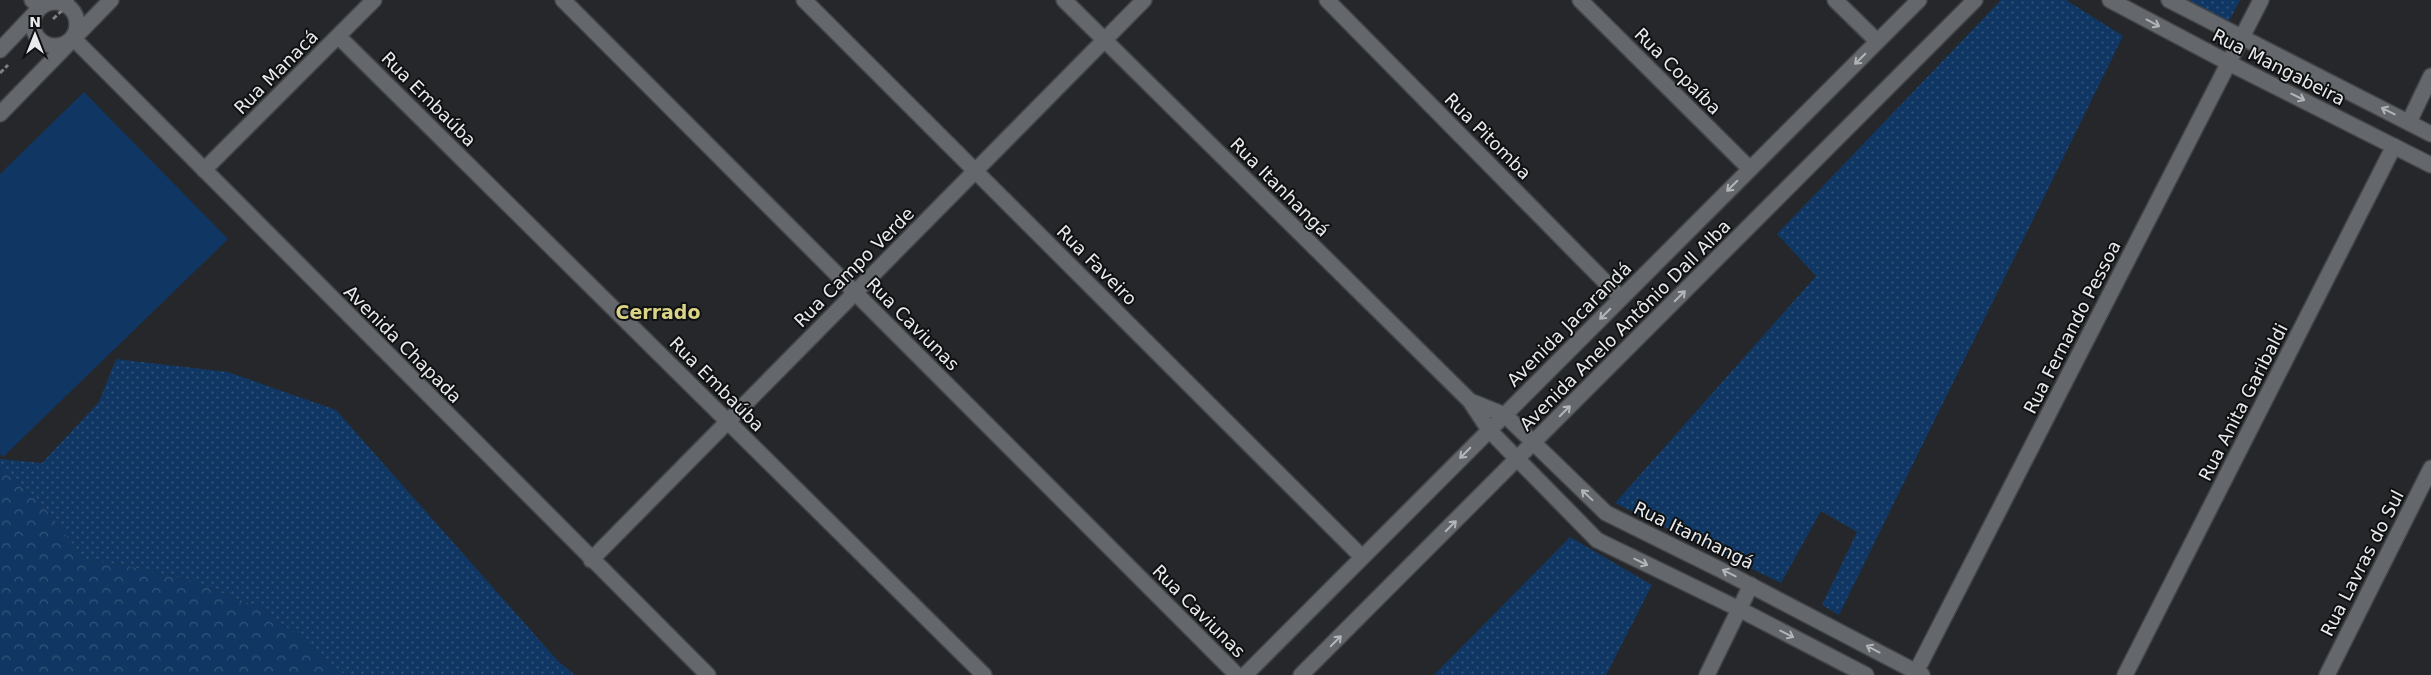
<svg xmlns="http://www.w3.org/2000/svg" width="2431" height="675" viewBox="0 0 2431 675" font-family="'DejaVu Sans',sans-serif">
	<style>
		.grass { fill: url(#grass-dots) }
		.forest { fill: url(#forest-crowns) }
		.green { fill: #103763 }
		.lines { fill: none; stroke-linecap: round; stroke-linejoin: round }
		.minor-casing { stroke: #424447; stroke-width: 18 }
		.tertiary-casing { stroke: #424447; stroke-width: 18 }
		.secondary-casing { stroke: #424447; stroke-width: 18 }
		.path { stroke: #7e8082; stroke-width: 3; stroke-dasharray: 5 2.5; stroke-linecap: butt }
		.minor { stroke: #64676b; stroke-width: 15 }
		.tertiary { stroke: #64676b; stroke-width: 15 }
		.secondary { stroke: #64676b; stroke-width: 15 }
		.oneway { stroke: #b3b6b8 }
		.labels { text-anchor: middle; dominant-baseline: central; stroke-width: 4; stroke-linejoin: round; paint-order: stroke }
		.street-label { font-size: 18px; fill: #e8eaec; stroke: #0f1011 }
		.neighbourhood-label { font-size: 19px; font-weight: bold; fill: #dbd486; stroke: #0f1011 }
	</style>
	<defs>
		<pattern id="grass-dots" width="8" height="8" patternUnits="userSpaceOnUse" patternTransform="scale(1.25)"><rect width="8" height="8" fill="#103763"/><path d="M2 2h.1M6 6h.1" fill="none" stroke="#33547a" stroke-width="1.8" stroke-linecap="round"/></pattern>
		<pattern id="forest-crowns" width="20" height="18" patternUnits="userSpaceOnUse" patternTransform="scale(1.25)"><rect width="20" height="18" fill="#103763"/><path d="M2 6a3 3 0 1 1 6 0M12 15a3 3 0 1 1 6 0" fill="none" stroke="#33547a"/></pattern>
	</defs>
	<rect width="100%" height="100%" fill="#25272a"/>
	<!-- grass -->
	<path class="grass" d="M2001 0H2066L2123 36 1839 615 1822 605 1857 532 1821 511 1781 583 1615 503 1816 276 1777 234Z
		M2186 0H2240L2228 23Z
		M116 359 228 372 336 410 558 661 575 675H345L264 609 189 580 124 565 85 560 36 497 0 469V459L42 463 99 402Z
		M1570 537 1652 585 1606 675H1434Z"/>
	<!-- forest -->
	<path class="forest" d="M0 469 36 497 85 560 124 565 189 580 264 609 345 675H0Z"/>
	<!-- green -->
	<path class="green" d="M84 92 228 239 3 457 0 454V174Z"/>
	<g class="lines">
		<defs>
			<path id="minor" d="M32 0 40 7
				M563 0 1237 675
				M804 0 1362 557
				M1327 0 1621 298
				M1580 0 1750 169
				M1835 0 1877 41
				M2110 0 2229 63 2431 165
				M2169 0 2431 134
				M338 36 984 675
				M2409 122 2431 76
				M204 170 374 0
				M591 560 1144 0
				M1916 672 2261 0
				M1245 675 1919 0
				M1301 675 1975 0
				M1707 675 1751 585
				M2125 675 2394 146
				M2327 675 2431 468"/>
			<path id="tertiary" d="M1064 0 1470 401 1489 430 1597 540 1739 609 1866 675
				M73 38 708 675
				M1470 401 1505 415 1606 513 1727 573 1922 675"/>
			<path id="secondary" d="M33 24a22 22 0 1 1 44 0a22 22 0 1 1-44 0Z
				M0 50 36 12
				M0 114 111 0"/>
		</defs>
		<!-- minor casing -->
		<use href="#minor" class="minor-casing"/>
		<!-- tertiary casing -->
		<use href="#tertiary" class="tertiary-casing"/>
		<!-- secondary casing -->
		<use href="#secondary" class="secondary-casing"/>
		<!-- path -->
		<path class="path" d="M53 19 73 0
			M0 73 8 65"/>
		<!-- minor -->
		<use href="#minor" class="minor"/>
		<!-- tertiary -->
		<use href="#tertiary" class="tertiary"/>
		<!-- secondary -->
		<use href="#secondary" class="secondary"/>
	</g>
	<!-- one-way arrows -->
	<defs><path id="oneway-shaft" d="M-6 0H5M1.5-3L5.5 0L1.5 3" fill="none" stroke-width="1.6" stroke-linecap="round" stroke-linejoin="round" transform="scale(1.25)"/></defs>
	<g class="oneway">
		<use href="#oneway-shaft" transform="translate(2153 23) rotate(28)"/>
		<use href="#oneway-shaft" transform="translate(1860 59) rotate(135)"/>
		<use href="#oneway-shaft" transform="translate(2298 97) rotate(26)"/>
		<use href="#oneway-shaft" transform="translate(2388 111) rotate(-153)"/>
		<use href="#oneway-shaft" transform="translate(1732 186) rotate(135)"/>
		<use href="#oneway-shaft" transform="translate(1680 296) rotate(-45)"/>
		<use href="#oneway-shaft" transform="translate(1605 314) rotate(135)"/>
		<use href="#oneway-shaft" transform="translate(1565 411) rotate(-45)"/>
		<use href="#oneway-shaft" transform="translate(1465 453) rotate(135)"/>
		<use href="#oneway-shaft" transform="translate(1587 495) rotate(-137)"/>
		<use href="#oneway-shaft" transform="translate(1451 526) rotate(-45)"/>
		<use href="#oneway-shaft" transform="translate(1641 562) rotate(26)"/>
		<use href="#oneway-shaft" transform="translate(1729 573) rotate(-153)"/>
		<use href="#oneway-shaft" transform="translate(1787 634) rotate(27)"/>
		<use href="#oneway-shaft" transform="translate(1336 641) rotate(-45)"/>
		<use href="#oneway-shaft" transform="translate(1873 649) rotate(-152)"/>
	</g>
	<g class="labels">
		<!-- street labels -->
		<g class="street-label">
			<text transform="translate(2279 67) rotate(27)">Rua Mangabeira</text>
			<text transform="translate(1678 71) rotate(45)">Rua Copaíba</text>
			<text transform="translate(276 72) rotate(-45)">Rua Manacá</text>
			<text transform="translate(429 99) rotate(45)">Rua Embaúba</text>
			<text transform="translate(1488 136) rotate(45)">Rua Pitomba</text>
			<text transform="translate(1280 187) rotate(45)">Rua Itanhangá</text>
			<text transform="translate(1097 265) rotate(45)">Rua Faveiro</text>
			<text transform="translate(854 267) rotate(-45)">Rua Campo Verde</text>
			<text transform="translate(913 324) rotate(45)">Rua Caviunas</text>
			<text transform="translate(1569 324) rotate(-45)">Avenida Jacarandá</text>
			<text transform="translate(1625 325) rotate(-45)">Avenida Anelo Antônio Dall Alba</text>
			<text transform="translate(2072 327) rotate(-63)">Rua Fernando Pessoa</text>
			<text transform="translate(403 344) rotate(45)">Avenida Chapada</text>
			<text transform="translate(717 384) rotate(45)">Rua Embaúba</text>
			<text transform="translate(2243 402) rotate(-63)">Rua Anita Garibaldi</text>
			<text transform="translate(1694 535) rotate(26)">Rua Itanhangá</text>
			<text transform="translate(2362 563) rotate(-63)">Rua Lavras do Sul</text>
			<text transform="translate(1199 611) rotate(45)">Rua Caviunas</text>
		</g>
		<!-- neighbourhood labels -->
		<g class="neighbourhood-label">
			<text x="658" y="312">Cerrado</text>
		</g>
	</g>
	<!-- north arrow -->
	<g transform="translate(35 35)" stroke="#0f1011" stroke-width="4" paint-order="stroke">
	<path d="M0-4L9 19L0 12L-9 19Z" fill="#e8eaec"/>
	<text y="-8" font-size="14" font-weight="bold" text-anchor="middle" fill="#e8eaec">N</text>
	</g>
</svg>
